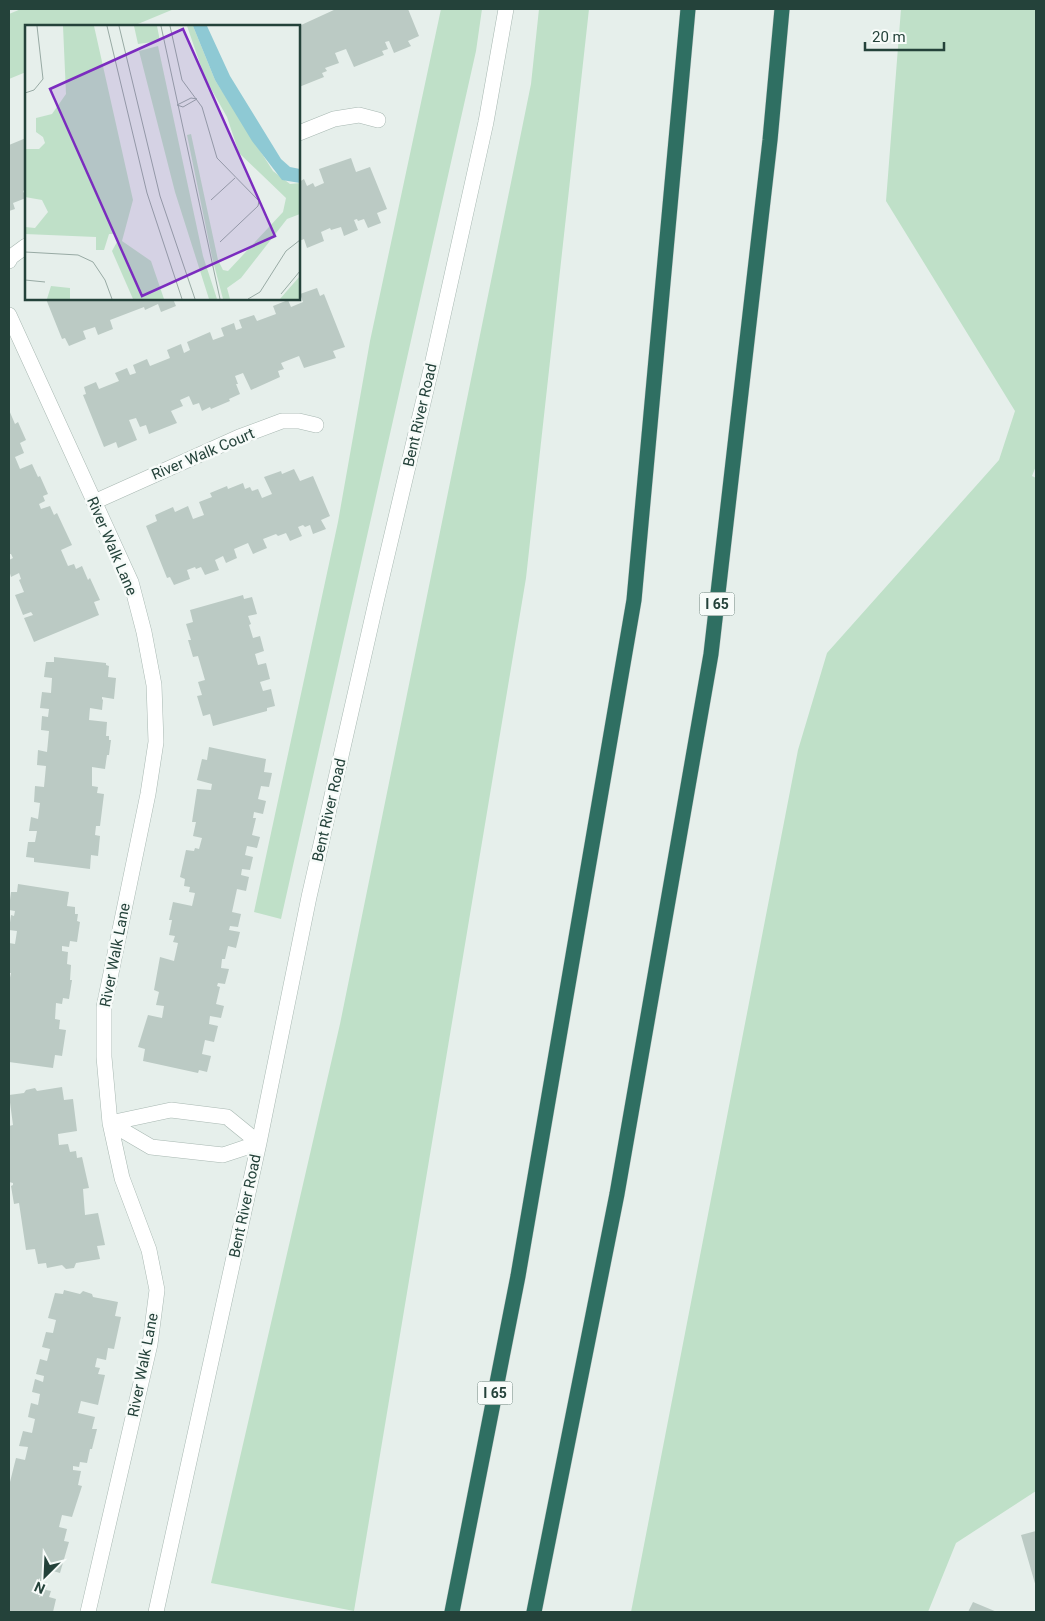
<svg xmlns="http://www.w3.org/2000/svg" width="1045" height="1621" viewBox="0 0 1045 1621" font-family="Roboto,sans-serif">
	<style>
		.green { fill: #bfe0c8 }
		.building { fill: #bbcac4 }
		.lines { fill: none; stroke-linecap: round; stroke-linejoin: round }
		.minor-casing { stroke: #a8b8b2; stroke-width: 16 }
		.highway-casing { stroke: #c2cac8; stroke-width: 16 }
		.minor { stroke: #fff; stroke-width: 15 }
		.highway { stroke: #2f6f62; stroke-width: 15 }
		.labels { text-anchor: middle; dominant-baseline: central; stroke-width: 5; stroke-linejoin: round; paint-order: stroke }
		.shield { fill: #f7fbf9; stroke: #637a73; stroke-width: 1 }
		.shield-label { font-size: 14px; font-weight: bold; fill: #24423a }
		.street-label { font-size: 15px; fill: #24423a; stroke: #f7fbf9 }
		.inset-road { fill: none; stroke: #98aaa4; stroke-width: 1 }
		.view { fill: #7b2cbf; fill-opacity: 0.15; stroke: #7b2cbf; stroke-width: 2.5 }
		.inset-edge { fill: none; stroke: #24423a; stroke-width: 2.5 }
	</style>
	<rect width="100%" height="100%" fill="#e6efeb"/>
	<!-- green -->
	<path class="green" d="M21 9H174L133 26H26V72L9 79V14Z
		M441 9H482L476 51 281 919 254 912 338 522 370 341Z
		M539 9H589L526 578 354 1611 211 1583 340 1024 531 84Z
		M901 9H1036V466L1032 476 1036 478V1491L956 1543 928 1612H631L798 750 827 653 999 460 1015 411 886 201Z"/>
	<!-- building -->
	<path class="building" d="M336 9H408L419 36 408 41 411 46 394 53 389 41 385 42 388 49 382 51 384 55 354 67 346 49 335 53 339 63 325 68 327 71 322 73 324 77 299 87V26Z
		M26 138V189L23 191 26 198 13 203 15 209 9 211V145Z
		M351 158 356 172 370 167 387 209 377 213 381 223 368 228 364 219 358 221 357 219 354 220 358 230 344 236 341 227 331 230 330 228 321 232 324 241 307 248 304 239 299 241V182L304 179 307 186 313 183 315 187 324 183 319 169Z
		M317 288 320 296 324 294 345 347 333 351 336 358 304 368 299 356 281 363 284 369 278 371 280 377 251 390 243 373 235 376 238 384H236L240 394 229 399 230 401 211 409 210 407 202 411 199 403 193 405 189 396 180 400 183 406 171 411 177 423 149 434 146 425 140 427 136 418 129 420 137 440 118 448 116 442 104 447 83 395 86 394 84 387 96 382 99 389 119 381 115 373 127 368 130 375 136 373 133 365 147 359 150 366 170 358 167 350 181 344 184 353 190 350 187 342 210 332 213 340 224 336 221 328 234 323 236 330 242 328 239 320 254 315 257 321 276 314 273 306 288 300 291 307 303 302 300 294Z
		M46 299H173L176 306 161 312 158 304 145 310 144 307 110 320 113 329 98 335 95 327 83 331 86 339 69 346 65 338 62 339Z
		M9 410 15 424 18 422 26 440 20 443 24 453 15 457 20 469 32 464 38 477 40 476 48 494 43 496 45 501 39 504 41 509 50 506 54 515 57 513 72 545 61 550 68 566 74 564 76 569 82 566 88 580 90 578 100 600 94 602 99 615 34 642 24 618 33 615 31 612 23 615 15 595 24 592 19 580 21 579 19 573 11 577 9 570V560L13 558 11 554H9Z
		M294 469 300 481 313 476 330 516 321 520 326 529 313 534 310 525 305 527 303 525 298 527 302 536 290 541 286 533 278 536 276 534 263 539 267 548 253 554 248 543 234 549 237 558 226 563 223 556 215 560 219 570 205 575 201 567 196 569 195 567 187 570 190 579 174 585 170 577 167 578 146 526 157 521 155 515 173 507 175 512 188 506 193 519 204 515 199 502 212 497 210 493 227 486 228 489 243 483 245 489 250 487 252 491 258 489 262 498 272 494 264 477 281 471 282 474Z
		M243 595 244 599 252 597 257 614 248 616 251 624 249 625 253 638 260 636 264 651 255 654 258 665 266 663 270 679 260 682 263 691 271 689 275 706 267 708V711L213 726 210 714 203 716 197 696 202 695 198 682 205 680 198 656 193 657 188 640H191L186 624 193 622 190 610Z
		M54 657 106 663V665L109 666 108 677 116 678 114 699 102 697V699L103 700 102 710 90 708 89 720 107 722 106 736H109V740H111L109 755H107L105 769 92 767V786L98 787 97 793 104 794 100 826H96L95 835 100 836 98 856 91 855 90 869 34 862V858L26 857 28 842H35L37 831H29L31 817 38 819 40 803 34 802 35 786 44 787 46 766 37 765 38 750 47 752 49 731 41 730 42 716 48 717 49 709 40 708 42 692 51 693 52 678 44 677 46 662H54Z
		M209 747 266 759 264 772 272 773 269 787 261 786 258 799 266 801 263 814 254 812 253 818H256L252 835 260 837 257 848 247 846 245 855 253 857 250 870 242 869 241 875 249 877 246 891 237 889 232 912 241 914 238 927 230 926 229 930 240 932 236 948 228 946 225 959H222L221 968 229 969 225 984 218 983 217 986 220 987 216 1004 224 1006 221 1018 210 1016 209 1024 218 1026 214 1042 205 1040 202 1054 211 1056 207 1072 199 1070 198 1073 143 1061 145 1049 138 1047 148 1015 162 1018 164 1006 156 1005 159 992 154 990 160 957 174 961 178 943 173 942 175 936 169 935 172 920H169L173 902 192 906 195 893 189 892 190 887 184 886 185 879 180 877 186 850 194 851 195 848 199 849 202 838 193 836 196 822H192L197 789 211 790 212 784 197 780 202 759 207 760Z
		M18 884 69 892 67 906 75 907V914H78L77 921 80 922 77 942 70 941 69 947 62 946V951L68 952 67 964 71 965 70 980H72L69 999 63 998 62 1004 56 1003 55 1019 60 1020 59 1029 66 1030 62 1056 55 1055 53 1068 9 1062V1014L10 1002H9V982L11 973H9V943L15 944 17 931 9 930 11 915 14 916 15 911 9 910V908L11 892H17Z
		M62 1087 64 1100 73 1099 77 1131 58 1134 59 1145 68 1144 70 1152 76 1151 77 1158 82 1157 89 1188 83 1189 85 1215 98 1213 105 1245 97 1246 100 1259 76 1263 74 1268 66 1269 62 1265 47 1268 46 1263 38 1264 35 1249 26 1250 19 1203 14 1204 11 1186 13 1185V1183L9 1182V1126L13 1125 9 1095 24 1093 26 1090 35 1088 37 1091Z
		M64 1290 80 1294 83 1291 92 1294 93 1297 118 1302 115 1316 121 1317 114 1349 108 1348 106 1360 97 1358 95 1367 100 1368 98 1374 105 1375 98 1405 81 1401 78 1413 95 1417 92 1429H97L92 1449H90L87 1463 80 1462 79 1467 73 1466V1470L81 1471 78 1485 82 1486 72 1517 62 1515 59 1527 67 1529 64 1541 69 1542 60 1573 46 1569 43 1582 47 1583 46 1590 51 1591 49 1597 56 1599 53 1612H9V1486L16 1458 25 1460 28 1447 19 1446 23 1431 32 1433 35 1419 28 1417 31 1403 38 1405 40 1394 32 1392 35 1379 43 1382 44 1376 36 1374 40 1359 47 1361 50 1349 42 1347 46 1332 53 1333 56 1320 48 1318 55 1293 63 1294Z
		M1036 1531V1587L1021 1535Z
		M973 1602 997 1612H968Z"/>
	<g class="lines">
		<defs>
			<path id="minor" d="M299 133 334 119 359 115 378 120
				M9 261 11 257 26 246
				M9 315 131 582 144 632 154 685 156 742 148 794 104 1007V1057L110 1123 122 1178 149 1250 157 1290 150 1344 88 1612
				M94 502 239 437 282 421H299L316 425
				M110 1123 171 1110 227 1117 259 1143
				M110 1123 151 1147 223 1155 259 1143
				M156 1612 259 1143 309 897 376 602 432 365 486 122 506 9"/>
			<path id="highway" d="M452 1612 518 1276 634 600 688 9
				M534 1612 617 1194 711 654 770 140 782 9"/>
		</defs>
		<!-- minor casing -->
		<use href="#minor" class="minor-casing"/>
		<!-- highway casing -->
		<use href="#highway" class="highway-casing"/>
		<!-- minor -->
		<use href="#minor" class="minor"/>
		<!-- highway -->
		<use href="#highway" class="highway"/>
	</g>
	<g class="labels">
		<!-- shield labels -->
		<g class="shield">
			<rect x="699.5" y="592.5" width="35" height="23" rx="4"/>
			<rect x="477.5" y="1381.5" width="35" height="23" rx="4"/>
		</g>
		<g class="shield-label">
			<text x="717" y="604">I 65</text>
			<text x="495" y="1393">I 65</text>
		</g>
		<!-- street labels -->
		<g class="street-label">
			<text transform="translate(420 415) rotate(-77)">Bent River Road</text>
			<text transform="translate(203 454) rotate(-23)">River Walk Court</text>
			<text transform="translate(112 546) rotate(67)">River Walk Lane</text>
			<text transform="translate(329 810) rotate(-77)">Bent River Road</text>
			<text transform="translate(115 955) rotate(-79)">River Walk Lane</text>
			<text transform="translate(245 1206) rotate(-78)">Bent River Road</text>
			<text transform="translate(143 1365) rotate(-79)">River Walk Lane</text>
		</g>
	</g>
	<!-- overview -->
	<g transform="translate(25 25)">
		<rect width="275" height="275" fill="#e6efeb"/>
		<path d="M38 1H69L108 175 97 216 126 236 139 274H108L87 226 92 217 91 209H84L79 225H71V212L0 209V202L10 203 23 187 17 175 0 172V124H14L20 118 18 112 11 107V93L27 89 41 69ZM109 1H132L135 16 113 19ZM162 1H168L190 55 248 146 265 159 275 158V189L262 194 216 253 202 263 205 274H198L187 232 162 110 166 109 193 235 198 245 203 246 258 187 261 173 214 128 202 92 180 53ZM133 21 178 231 192 274H184L150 167 114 26ZM275 251V274H255L261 267ZM26 261 45 263V274H22Z" fill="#bfe0c8"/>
		<path d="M168 1H182L205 51 256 134 265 142 275 144V158L257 155 227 116 190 55Z" fill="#8ec9d4"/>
		<path class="inset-road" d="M82 1 122 168 157 274M94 1 135 171 170 274M136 1 195 274M145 1 157 55 177 82 192 133 234 176 233 181 195 217M0 68 9 65 18 54 12 1M152 80 158 82 172 74M152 80 166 73 172 74M186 175 210 153M0 227 53 230 68 237 80 255 87 274M0 255 20 257M256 269 275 246M223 274 235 267 261 226 275 215"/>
		<path class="view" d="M158 4 250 211 117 271 25 64Z"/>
		<rect width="275" height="275" class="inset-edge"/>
	</g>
	<!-- border -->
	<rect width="1045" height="1621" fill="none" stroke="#24423a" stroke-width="20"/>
	<!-- north arrow -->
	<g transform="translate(45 1576) rotate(204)" stroke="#f7fbf9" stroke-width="4" paint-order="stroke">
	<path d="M0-4L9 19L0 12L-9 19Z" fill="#24423a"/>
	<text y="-8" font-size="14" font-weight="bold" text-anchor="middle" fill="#24423a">N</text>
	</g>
	<!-- scale -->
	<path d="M865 42v8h79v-8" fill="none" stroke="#24423a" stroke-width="2.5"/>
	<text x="872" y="42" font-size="15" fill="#24423a" stroke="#f7fbf9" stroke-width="4" paint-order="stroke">20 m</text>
</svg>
